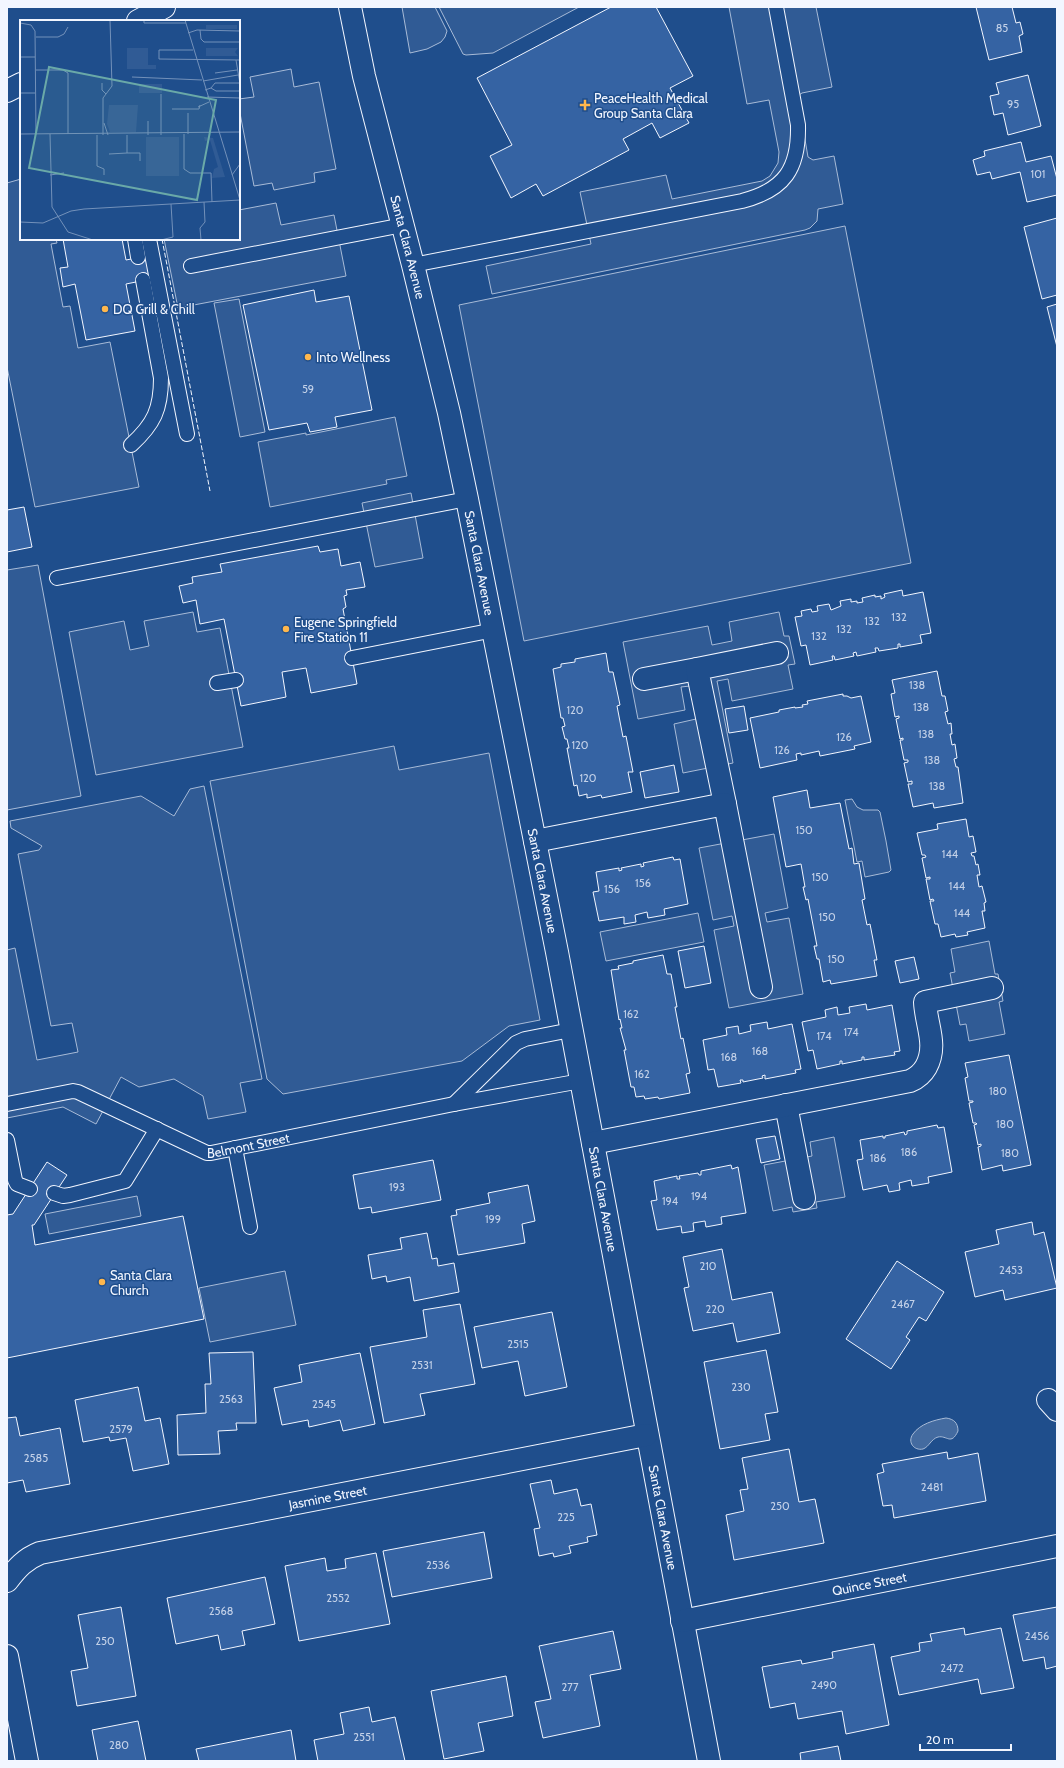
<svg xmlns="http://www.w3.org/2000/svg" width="1064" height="1768" viewBox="0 0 1064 1768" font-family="Cabin,sans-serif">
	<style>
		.built { fill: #305b95; stroke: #a8bbd7 }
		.water { fill: #446ba0; stroke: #a8bbd7 }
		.building { fill: #3563a3; stroke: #f2f6ff }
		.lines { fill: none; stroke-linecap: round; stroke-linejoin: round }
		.lane-casing { stroke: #f2f6ff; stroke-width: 16 }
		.street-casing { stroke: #f2f6ff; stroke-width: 24 }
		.primary-casing { stroke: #f2f6ff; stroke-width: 24 }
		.lane { stroke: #1f4e8c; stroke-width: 14 }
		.street { stroke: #1f4e8c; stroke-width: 22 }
		.primary { stroke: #1f4e8c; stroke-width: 22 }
		.fence { stroke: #f2f6ff; stroke-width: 1; stroke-dasharray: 5 2; stroke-linecap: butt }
		.poi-dot { fill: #ffb74d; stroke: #1f4e8c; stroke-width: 1.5 }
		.labels { text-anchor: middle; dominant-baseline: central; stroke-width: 3; stroke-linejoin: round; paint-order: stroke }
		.number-label { font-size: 11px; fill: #c3d1e8 }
		.poi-label { font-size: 13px; fill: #f2f6ff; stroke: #1f4e8c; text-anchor: start }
		.street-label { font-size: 13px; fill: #f2f6ff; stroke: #1f4e8c }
		.inset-road { fill: none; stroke: #7391ba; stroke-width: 1 }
		.view { fill: #6aa9a8; fill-opacity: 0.15; stroke: #6aa9a8; stroke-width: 2 }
		.inset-edge { fill: none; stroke: #f2f6ff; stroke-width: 2 }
	</style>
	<rect width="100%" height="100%" fill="#1f4e8c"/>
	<!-- built -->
	<path class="built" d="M402 7H435L447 31 445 37 441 42 427 49 410 53Z
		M439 7H579L493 53 466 55 463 54Z
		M729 7H816L832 87 802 93 799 95 798 99 808 157 813 160 834 156 843 204 818 209 817 221 810 228 805 230 492 294 486 266 591 244 580 192 666 175 672 199 762 181 770 176 778 163 779 152 769 100 747 104Z
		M291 69 294 87 319 82 336 169 314 173 315 182 274 190 272 183 254 186 239 108V99L254 97 250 77Z
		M21 179V239H56L57 243 51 244 63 307 70 306 78 348 110 342 139 487 35 507 7 367V183Z
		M276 203 281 225 334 215 346 276 178 308 164 239H239V210Z
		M845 226 911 563 524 641 459 305Z
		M239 299 265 432 240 437 214 303Z
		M395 417 407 476 386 480 387 484 270 507 258 442 306 433V435Z
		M411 493 423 558 375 567 362 503Z
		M38 565 81 796 7 810V570Z
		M193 612 197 632 220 628 243 747 96 775 69 632 124 621 130 650 149 646 144 621Z
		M779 612 784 636H789L795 664 788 665 793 689 732 701 728 679 717 681 733 763 683 773 674 724 696 719 690 686 681 687 685 710 638 719 623 642 708 626 712 645 732 641 729 622Z
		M394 746 399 770 489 753 540 1020 509 1026 462 1061 283 1094 267 1079 210 781Z
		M204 786 262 1079 240 1083 246 1112 208 1119 203 1096 174 1079 139 1087 121 1077 96 1124 63 1107 7 1118V950L15 948 37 1060 78 1052 72 1023 51 1026 18 854 39 850 42 846 11 828 10 821 141 796 174 816 190 789Z
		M852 799 857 807 863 810H878L880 812 886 841 891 870 889 872 865 877 862 861 857 862 845 800Z
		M774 834 788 908 765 913 767 922 789 918 803 994 729 1008 714 930 734 926 732 916 713 920 699 848Z
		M698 913 704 942 606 961 600 932Z
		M989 941 995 974H998L1003 1001 999 1002 1005 1034 969 1041 966 1024 960 1025 950 973 955 972 951 949Z
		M834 1137 845 1197 816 1202 817 1208 793 1212 792 1207 773 1211 764 1165 812 1156 810 1142Z
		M137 1196 141 1216 49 1234 45 1214Z
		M285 1271 296 1325 210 1342 199 1288Z"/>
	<!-- water -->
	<path class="water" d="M946 1418C954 1419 958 1423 958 1431 951 1446 947 1435 938 1437 931 1439 929 1447 923 1449 914 1451 907 1442 913 1434 920 1424 934 1420 946 1418Z"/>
	<!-- building -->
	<path class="building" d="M611 7H656L693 76 670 88 689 123 660 138 652 123 623 139 629 150 543 196 536 184 511 198 490 156 512 145 477 78Z
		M976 7H1012L1016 23 1020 22 1023 34 1019 36 1022 52 989 60Z
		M1028 75 1041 126 1008 135 1003 113 994 115 990 96 999 94 996 83Z
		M1021 142 1026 162 1051 156 1057 179V195L1027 202 1020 172 992 179 990 172 977 175 973 160 985 156 984 151Z
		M1057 218V295L1042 299 1024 227Z
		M63 239H122L126 260 146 256 151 279 126 284 135 331 86 340 75 284 63 287 60 268 68 267Z
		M314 290 316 302 349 296 372 410 335 417 337 427 310 432 307 423 269 430 243 305Z
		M1057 304V347L1047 307Z
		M24 507 32 547 7 552V510Z
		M318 546 320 552 338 549 341 566 360 562 365 587 346 590 347 595 344 596 346 607 343 609 357 684 311 693 306 668 282 672 286 697 241 706 224 619 200 624 196 600 183 603 179 586 193 583 192 577 222 572 220 564Z
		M902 590 903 596 923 592 931 633 920 635 922 643 900 647V644H898V648L879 651 878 648H875L876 652 857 656 856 652 853 653 854 656 835 660 834 656H832L833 660 810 665 806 645 801 646 795 617 802 616 801 611 811 609 812 612 818 611 817 606 829 604 831 610 841 606 840 601 851 599V602L857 601V603L863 602 862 598 875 595V597L881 596V599L885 597 884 594Z
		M606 653 609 672H613L620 705 617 706 623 737 626 736 633 772H628L632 792 602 798 601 795 587 798V794L579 796 577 785 574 786 567 748H569L567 739H565L562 727 565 726 563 718H561L553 669 561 667V664L575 662V659Z
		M937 671 942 696H945L948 711 945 712 948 724 951 723 952 734H950L952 745 955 744 957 758 954 759 956 767H958L963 803 934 808 933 803 913 807 908 784H912V781L908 782 904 763 908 762V760H904L900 740H903V738L900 739 896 719 899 718V716L895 717 891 694 895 693 892 680Z
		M843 694V696H847L851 698 861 696 871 742 854 746 855 749 820 756 819 751 801 755V753L796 754 797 760 760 768 750 718 779 712V710L795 707V708L803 707 802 705 808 704 807 701Z
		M744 706 748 730 729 733 725 709Z
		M674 765 679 792 645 798 640 772Z
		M807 790 810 808 840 803 849 849 852 848 854 864 859 863 865 899 862 900 867 925 870 924 877 960H874L877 976 831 984 830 980 823 982 819 959H817L814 946H817L808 899 806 900 803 887H805L801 864 786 867 773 797Z
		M966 819 969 837 973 836 976 852 971 853 972 856H974L976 865 978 864 980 875H977L979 887 982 886 986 902 984 903 985 911H982L985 928 967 932 968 935 956 937 955 934 941 937 938 924H935L930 901H934L933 899 930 900 926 879H930V877L926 878 922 858 926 857 925 855H922L917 833 938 829 937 824Z
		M673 857 674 860 680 859 688 904 664 909 665 915 648 918 647 912 635 915 636 922 624 924V917L599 921 593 892 599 891 596 872 619 868V871L622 870 621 868 641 864V867L644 866 643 863Z
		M704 946 711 983 685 988 678 951Z
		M663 955 667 974H671L677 1007H675L681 1039 683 1038 690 1073 686 1074 690 1093 659 1099 658 1097 645 1099 644 1096 636 1097 634 1087H631L624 1050H626L620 1028H622L620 1019 619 1020 611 970 619 969 618 966 633 963V961Z
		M914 957 919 979 900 983 895 961Z
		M866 1004 867 1010 892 1005 900 1051 894 1052 895 1055 864 1060V1057H862V1060L842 1064V1061H840V1064L817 1069 813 1050 808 1051 802 1022 826 1017 825 1010 837 1007 838 1015 850 1013 849 1007Z
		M767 1022 768 1029 792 1024 801 1069 795 1070 796 1073 765 1079V1075L762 1076 763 1078 743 1082V1080H740L741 1083 718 1087 714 1069 708 1070 703 1040 727 1035 726 1028 738 1026 739 1034 751 1031 750 1025Z
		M1009 1055 1031 1165 1003 1171 1002 1165 982 1170 978 1147 981 1146V1144L978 1145 974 1125 977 1124 976 1123H973L969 1103 973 1102V1101H969L965 1078 968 1077 965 1063Z
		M937 1125 938 1128 944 1127 952 1172 928 1177 929 1183 912 1186 911 1180 899 1183 900 1190 889 1192 887 1185 863 1190 857 1160 863 1159 860 1140 883 1136V1138H885V1136L904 1132 905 1135 907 1134V1131Z
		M775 1136 780 1159 761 1163 756 1139Z
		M433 1160 441 1200 372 1213 371 1207 359 1209 353 1175Z
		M47 1162 67 1175 34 1225H32L35 1245 183 1216 204 1319 7 1358V1215L13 1214Z
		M731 1165 732 1169 738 1167 746 1213 721 1217 722 1224 706 1227 705 1221 693 1223 694 1231 682 1233 681 1226 657 1230 651 1201 657 1200 654 1181 677 1176V1179H680L679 1176 698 1173 699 1175H701V1171Z
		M528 1185 535 1221 522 1224 525 1243 458 1255 451 1216 457 1215 456 1210 490 1203 488 1193Z
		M1032 1222 1034 1235 1044 1232 1057 1288 1005 1300 1003 1290 975 1297 965 1252 999 1244 996 1230Z
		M427 1233 432 1259 437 1258 438 1266 454 1263 459 1292 414 1301 410 1277 387 1282 386 1276 372 1279 368 1255 402 1249 400 1238Z
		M722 1249 732 1300 772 1292 780 1333 737 1342 733 1323 693 1331 684 1288 689 1287 683 1257Z
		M897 1261 944 1292 926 1321 919 1317 906 1337 910 1340 891 1369 846 1339Z
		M460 1304 475 1384 420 1394 425 1415 384 1423 370 1347 427 1337 423 1310Z
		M552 1312 567 1387 525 1396 518 1361 482 1368 474 1327Z
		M766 1350 778 1412 765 1414 770 1440 720 1449 704 1362Z
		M253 1352 256 1423H236L237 1430 218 1431 220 1454 178 1455 177 1415 206 1413 205 1384H211L209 1353Z
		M360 1353 375 1424 343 1431 340 1420 309 1427 308 1420 282 1425 274 1388 302 1382 299 1365Z
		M138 1387 145 1421 160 1418 169 1464 133 1471 126 1438 110 1441 109 1437 83 1442 75 1400Z
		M16 1417 20 1436 60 1428 70 1484 26 1492 23 1480 7 1483V1418Z
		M789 1449 799 1502 815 1499 824 1543 734 1560 726 1515 744 1511 740 1490 748 1489 742 1458Z
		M947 1452 948 1459 978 1453 986 1501 894 1518 892 1505 883 1506 877 1474 884 1472 882 1464Z
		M551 1480 554 1494 577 1489 581 1506 591 1504 597 1535 587 1537 588 1542 569 1546 571 1553 554 1557 553 1553 539 1556 534 1529 540 1528 530 1484Z
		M484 1532 492 1578 392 1597 383 1551Z
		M376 1553 390 1624 299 1641 285 1566 325 1558 327 1571 346 1568 345 1559Z
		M265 1577 275 1624 242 1631 245 1645 221 1650 218 1635 176 1644 167 1598Z
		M121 1607 136 1696 77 1706 71 1671 88 1668 78 1615Z
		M1057 1607V1666L1046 1669 1044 1657 1023 1661 1013 1615Z
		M964 1628 965 1635 1001 1628 1014 1688 981 1694 978 1679 899 1695 891 1657 920 1651 919 1643 932 1641 930 1634Z
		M613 1631 621 1669 590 1675 600 1726 543 1738 535 1702 551 1699 539 1646Z
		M874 1644 889 1725 846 1734 842 1711 798 1719 795 1703 770 1708 762 1667 801 1660 802 1664 833 1658 832 1652Z
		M506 1676 513 1716 478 1723 484 1751 444 1759 431 1691Z
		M369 1707 372 1722 395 1717 405 1761H318L314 1740 344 1734 340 1713Z
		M138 1721 146 1761H98L92 1730Z
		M291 1730 296 1761H199L196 1749Z
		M838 1746 841 1761H801L800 1753Z"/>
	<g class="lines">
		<defs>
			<g id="lane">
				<path d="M135 239 138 257"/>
				<path d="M149 239 187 434"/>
				<path d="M413 265 742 201C785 190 799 168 798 125L776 7"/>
				<path d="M191 266 403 225"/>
				<path d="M131 445C154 424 161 409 161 378L143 280"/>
				<path d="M57 578 467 499"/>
				<path d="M352 658 494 630"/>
				<path d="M217 683 236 680"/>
				<path id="s1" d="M7 1104 73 1091 78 1092 207 1153H211L454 1104 581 1081"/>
				<path d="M454 1104 516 1043 525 1039 571 1030"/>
				<path d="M7 1140 15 1180 17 1184 30 1189"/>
				<path d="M235 1148 250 1227"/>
				<path d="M54 1193 63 1196 70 1195 125 1181 157 1129"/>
			</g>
			<g id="street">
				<path id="s2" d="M350 7 364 76 413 265 449 413 467 499 557 952 709 1761"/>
				<path d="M644 679 697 669"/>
				<path d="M725 804 697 669 777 653"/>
				<path d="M535 841 725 804 761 987"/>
				<path d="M786 1105 804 1198"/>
				<path d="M593 1143 910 1081C917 1078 922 1074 926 1067 938 1045 926 1025 925 1002L992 988"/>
				<path d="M1048 1400 1057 1410"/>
				<path id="s3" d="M7 1581C17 1568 25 1559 40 1553L646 1435"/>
				<path id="s4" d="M682 1621 1057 1546"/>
				<path d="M7 1656 27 1761"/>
			</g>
			<path id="primary" d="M138 21 164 7
				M7 91 21 84"/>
		</defs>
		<!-- lane casing -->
		<use href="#lane" class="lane-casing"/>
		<!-- street casing -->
		<use href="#street" class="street-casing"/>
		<!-- primary casing -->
		<use href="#primary" class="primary-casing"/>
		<!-- lane -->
		<use href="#lane" class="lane"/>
		<!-- street -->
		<use href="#street" class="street"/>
		<!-- primary -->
		<use href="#primary" class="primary"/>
		<!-- fence -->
		<path class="fence" d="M162 239 210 491"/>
	</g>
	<!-- markers -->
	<g class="poi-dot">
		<path d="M583 99h4v4h4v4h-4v4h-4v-4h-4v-4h4z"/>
		<circle cx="105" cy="309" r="4"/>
		<circle cx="308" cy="357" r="4"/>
		<circle cx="286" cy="629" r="4"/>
		<circle cx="102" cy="1282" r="4"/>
	</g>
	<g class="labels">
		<!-- number labels -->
		<g class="number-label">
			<text x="1002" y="28">85</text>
			<text x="1013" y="104">95</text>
			<text x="1038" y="174">101</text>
			<text x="308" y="389">59</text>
			<text x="899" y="617">132</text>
			<text x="872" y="621">132</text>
			<text x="844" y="629">132</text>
			<text x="819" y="636">132</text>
			<text x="917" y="685">138</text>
			<text x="921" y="707">138</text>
			<text x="575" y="710">120</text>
			<text x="926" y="734">138</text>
			<text x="844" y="737">126</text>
			<text x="580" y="745">120</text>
			<text x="782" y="750">126</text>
			<text x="932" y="760">138</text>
			<text x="588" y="778">120</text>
			<text x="937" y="786">138</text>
			<text x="804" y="830">150</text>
			<text x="950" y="854">144</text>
			<text x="820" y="877">150</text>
			<text x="643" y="883">156</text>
			<text x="957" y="886">144</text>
			<text x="612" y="889">156</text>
			<text x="962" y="913">144</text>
			<text x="827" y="917">150</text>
			<text x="836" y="959">150</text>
			<text x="631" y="1014">162</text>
			<text x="851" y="1032">174</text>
			<text x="824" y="1036">174</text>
			<text x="760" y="1051">168</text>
			<text x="729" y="1057">168</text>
			<text x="642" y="1074">162</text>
			<text x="998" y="1091">180</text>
			<text x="1005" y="1124">180</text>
			<text x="909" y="1152">186</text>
			<text x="1010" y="1153">180</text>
			<text x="878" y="1158">186</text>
			<text x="397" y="1187">193</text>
			<text x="699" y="1196">194</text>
			<text x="670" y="1201">194</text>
			<text x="493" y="1219">199</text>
			<text x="708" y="1266">210</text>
			<text x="1011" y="1270">2453</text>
			<text x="903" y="1304">2467</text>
			<text x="715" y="1309">220</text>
			<text x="518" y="1344">2515</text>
			<text x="422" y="1365">2531</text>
			<text x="741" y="1387">230</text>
			<text x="231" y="1399">2563</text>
			<text x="324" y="1404">2545</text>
			<text x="121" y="1429">2579</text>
			<text x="36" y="1458">2585</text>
			<text x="932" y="1487">2481</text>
			<text x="780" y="1506">250</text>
			<text x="566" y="1517">225</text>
			<text x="438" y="1565">2536</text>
			<text x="338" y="1598">2552</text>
			<text x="221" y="1611">2568</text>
			<text x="1037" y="1636">2456</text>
			<text x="105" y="1641">250</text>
			<text x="952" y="1668">2472</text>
			<text x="824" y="1685">2490</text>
			<text x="570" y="1687">277</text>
			<text x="364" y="1737">2551</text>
			<text x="119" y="1745">280</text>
		</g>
		<!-- poi labels -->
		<g class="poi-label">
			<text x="594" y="98">PeaceHealth Medical<tspan x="594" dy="15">Group Santa Clara</tspan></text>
			<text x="113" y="309">DQ Grill &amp; Chill</text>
			<text x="316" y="357">Into Wellness</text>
			<text x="294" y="622">Eugene Springfield<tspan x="294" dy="15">Fire Station 11</tspan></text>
			<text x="110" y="1275">Santa Clara<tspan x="110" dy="15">Church</tspan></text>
		</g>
		<!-- street labels -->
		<g class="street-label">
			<text stroke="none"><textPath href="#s2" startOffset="247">Santa Clara Avenue</textPath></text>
			<text stroke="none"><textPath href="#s2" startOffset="571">Santa Clara Avenue</textPath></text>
			<text stroke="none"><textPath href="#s2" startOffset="895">Santa Clara Avenue</textPath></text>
			<text stroke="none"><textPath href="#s1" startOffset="257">Belmont Street</textPath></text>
			<text stroke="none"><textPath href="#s2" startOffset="1219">Santa Clara Avenue</textPath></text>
			<text stroke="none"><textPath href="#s3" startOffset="337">Jasmine Street</textPath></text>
			<text stroke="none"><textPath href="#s2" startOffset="1543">Santa Clara Avenue</textPath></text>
			<text stroke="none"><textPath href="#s4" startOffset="191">Quince Street</textPath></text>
		</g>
	</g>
	<!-- overview -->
	<g transform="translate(20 20)">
		<rect width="220" height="220" fill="#1f4e8c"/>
		<path d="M186 5H217V9H186ZM107 28H128V45H136V49H107ZM186 28H218L215 32 218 36H186ZM119 64H142V73H119ZM89 85H118L116 112H90L87 104ZM126 117H159V156H126ZM184 117 193 118 205 157 192 158 194 149 198 147 190 120 185 121Z" fill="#305b95"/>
		<path class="inset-road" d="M124 0V3H166M165 0 220 180M0 3 11 5 15 11 16 114M180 10 181 19 184 22H220M168 13 177 10 220 11M16 17H38L44 14 48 7M173 30H139V39L220 40M0 37H15M216 40 220 64M16 50H43L48 53V114M195 53 217 50M112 57 182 60M183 61 218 55M82 63V70L86 74M191 68 195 63H220M185 70 191 68 196 71H220M0 73H15M187 77 220 78M178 87 189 82M152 89H179L180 85M128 101V115M84 103 88 115M0 114 220 112M30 114 32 187 48 212 73 220M164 114V149L170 153H191L192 182M168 114V93M77 115V146L84 149V155M83 115V78L92 66 90 0M141 115V74M107 133H120V141M89 134 107 133V115M30 155 44 153M212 155 220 144M0 202 23 203 51 191 64 189 220 180M141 220 153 217 151 184M181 220 180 208 185 202 184 182"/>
		<path class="view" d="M29 47 196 80 177 180 9 148Z"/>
		<rect width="220" height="220" class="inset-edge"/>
	</g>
	<!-- border -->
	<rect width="1064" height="1768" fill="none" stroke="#f2f6ff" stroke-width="16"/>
	<!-- scale -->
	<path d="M920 1744v6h91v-6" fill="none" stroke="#f2f6ff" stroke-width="2"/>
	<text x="926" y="1744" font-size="12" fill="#f2f6ff" stroke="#1f4e8c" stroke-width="3" paint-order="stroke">20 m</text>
</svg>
